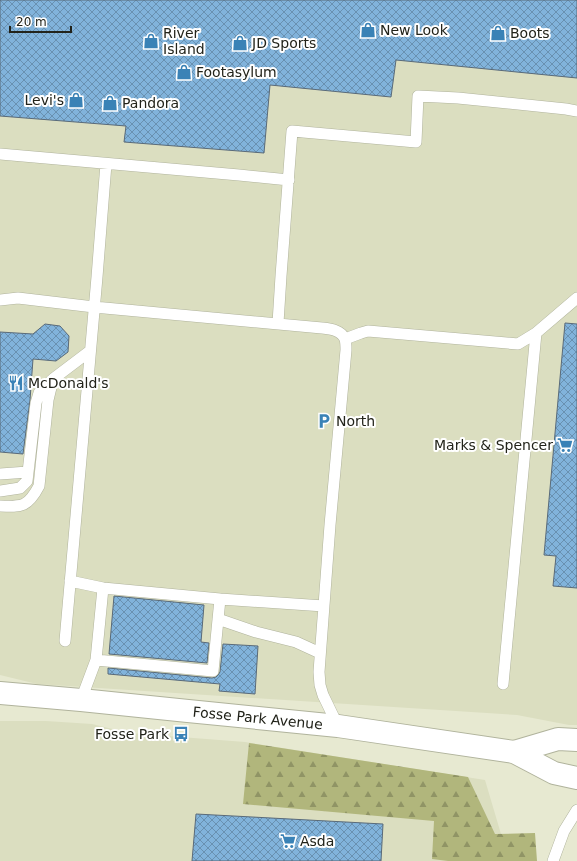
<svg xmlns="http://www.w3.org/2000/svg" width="577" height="861" viewBox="0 0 577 861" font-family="'DejaVu Sans',sans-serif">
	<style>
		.built { fill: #dbdec0 }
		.forest { fill: url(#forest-firs) }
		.building { fill: url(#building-cross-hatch); stroke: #596a79 }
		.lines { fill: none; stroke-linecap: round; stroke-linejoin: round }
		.lane-casing { stroke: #b0b39c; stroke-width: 12 }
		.secondary-casing { stroke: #b0b39c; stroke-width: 24 }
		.lane { stroke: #fff; stroke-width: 11 }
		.secondary { stroke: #fff; stroke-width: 22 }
		.labels { text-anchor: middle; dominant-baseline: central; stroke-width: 4; stroke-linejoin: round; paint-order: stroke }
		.poi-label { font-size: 14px; fill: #22231a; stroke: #fff; text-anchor: start }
		.street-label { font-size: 14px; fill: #22231a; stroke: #fff }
	</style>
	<defs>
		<pattern id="forest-firs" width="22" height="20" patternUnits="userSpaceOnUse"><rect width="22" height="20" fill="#b1b67c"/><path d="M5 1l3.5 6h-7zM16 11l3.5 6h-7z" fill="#909465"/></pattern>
		<pattern id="building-cross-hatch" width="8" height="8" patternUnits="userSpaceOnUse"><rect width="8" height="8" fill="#81b3db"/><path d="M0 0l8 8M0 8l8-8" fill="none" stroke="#6991b1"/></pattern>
	</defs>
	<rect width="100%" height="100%" fill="#e7e9d1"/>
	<!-- built -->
	<path class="built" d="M0 0H577V725H569L517 715 37 684 0 675Z
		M0 721H46L92 724 129 733 245 742 485 780 509 861H0Z"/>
	<!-- forest -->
	<path class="forest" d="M249 743 468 777 495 834 535 833 537 861H448L432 859 434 821 243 804Z"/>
	<!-- building -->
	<path class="building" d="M0 0H577V78L396 60 391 97 270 85 264 153 124 142 126 126 0 116Z
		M565 323 577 324V588L553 586 556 556 544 555Z
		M45 324 60 326 69 336 68 352 56 361 33 359 30 400 23 454 0 452V332L33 334Z
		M114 596 204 605 201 642 209 643 207 663 109 654Z
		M223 644 258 646 255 694 219 691 220 684 108 674V668L212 678 216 677 218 675 220 672Z
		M196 814 383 824 381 861H192Z"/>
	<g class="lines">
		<defs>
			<path id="lane" d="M0 154 239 175 289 180
				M0 300 18 298 94 307 322 328C331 329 341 330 345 339 346 342 346 347 346 350L330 525 319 672 320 685 323 695 338 726
				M278 323 281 276 292 131 416 142 418 96 458 98 566 109 577 111
				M345 339 361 333 368 331 518 344 536 333 577 298
				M0 474 28 472
				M0 491 20 488 27 481 36 403 39 393 52 380
				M0 506C22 507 28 507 39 486L48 400 53 379 90 351
				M70 581 103 588
				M218 619 256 632 296 642 320 653
				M65 641 97 277 106 164
				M96 660 213 671 220 599
				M503 684 536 333
				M81 700 96 660 103 588 220 599 324 606
				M553 861 564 831 577 810"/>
			<g id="secondary">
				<path id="s1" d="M0 693 81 700 188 711 338 726 514 752 554 773 577 778"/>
				<path d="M514 752 558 739 577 740"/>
			</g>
		</defs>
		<!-- lane casing -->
		<use href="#lane" class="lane-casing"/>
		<!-- secondary casing -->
		<use href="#secondary" class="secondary-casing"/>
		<!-- lane -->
		<use href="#lane" class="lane"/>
		<!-- secondary -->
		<use href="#secondary" class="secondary"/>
	</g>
	<!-- icons -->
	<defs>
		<symbol id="shop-bare" viewBox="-9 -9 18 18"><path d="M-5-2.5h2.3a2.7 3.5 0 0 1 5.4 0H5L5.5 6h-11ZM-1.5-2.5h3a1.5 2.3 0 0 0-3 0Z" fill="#3a82b6" stroke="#fff" stroke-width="2.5" paint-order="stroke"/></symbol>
		<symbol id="restaurant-bare" viewBox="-9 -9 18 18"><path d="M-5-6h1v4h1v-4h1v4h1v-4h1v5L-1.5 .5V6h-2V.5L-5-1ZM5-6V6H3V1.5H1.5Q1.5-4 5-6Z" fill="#3a82b6" stroke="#fff" stroke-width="2.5" paint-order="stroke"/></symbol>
		<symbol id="parking-bare" viewBox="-9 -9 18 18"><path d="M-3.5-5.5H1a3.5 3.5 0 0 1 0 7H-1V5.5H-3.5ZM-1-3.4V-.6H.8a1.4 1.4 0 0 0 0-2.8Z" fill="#3a82b6" stroke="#fff" stroke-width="2.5" paint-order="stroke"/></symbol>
		<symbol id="supermarket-bare" viewBox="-9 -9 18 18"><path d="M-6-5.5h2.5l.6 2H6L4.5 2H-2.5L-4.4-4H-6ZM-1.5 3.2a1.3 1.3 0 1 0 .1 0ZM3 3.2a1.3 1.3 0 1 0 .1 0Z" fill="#3a82b6" stroke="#fff" stroke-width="2.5" paint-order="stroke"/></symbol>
		<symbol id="bus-bare" viewBox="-9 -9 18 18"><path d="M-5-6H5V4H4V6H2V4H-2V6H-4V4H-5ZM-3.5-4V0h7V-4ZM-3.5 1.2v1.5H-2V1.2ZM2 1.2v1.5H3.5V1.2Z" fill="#3a82b6" stroke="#fff" stroke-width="2.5" paint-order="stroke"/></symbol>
	</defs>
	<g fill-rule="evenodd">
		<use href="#shop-bare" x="357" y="19" width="22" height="22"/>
		<use href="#shop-bare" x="487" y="22" width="22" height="22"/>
		<use href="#shop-bare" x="140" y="30" width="22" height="22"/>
		<use href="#shop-bare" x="229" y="32" width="22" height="22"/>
		<use href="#shop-bare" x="173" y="61" width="22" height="22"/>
		<use href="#shop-bare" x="65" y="89" width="22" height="22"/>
		<use href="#shop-bare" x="99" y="92" width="22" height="22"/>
		<use href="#restaurant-bare" x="5" y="372" width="22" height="22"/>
		<use href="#parking-bare" x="313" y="410" width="22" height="22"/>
		<use href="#supermarket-bare" x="554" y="434" width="22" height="22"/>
		<use href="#bus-bare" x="170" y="723" width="22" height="22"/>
		<use href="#supermarket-bare" x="277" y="830" width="22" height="22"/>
	</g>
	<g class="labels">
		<!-- poi labels -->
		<g class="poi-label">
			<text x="380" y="30">New Look</text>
			<text x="163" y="33">River<tspan x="163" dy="16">Island</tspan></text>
			<text x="510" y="33">Boots</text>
			<text x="252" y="43">JD Sports</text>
			<text x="196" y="72">Footasylum</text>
			<text x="64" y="100" text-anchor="end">Levi's</text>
			<text x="122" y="103">Pandora</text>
			<text x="28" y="383">McDonald's</text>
			<text x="336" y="421">North</text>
			<text x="553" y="445" text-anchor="end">Marks &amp; Spencer</text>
			<text x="169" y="734" text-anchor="end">Fosse Park</text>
			<text x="300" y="841">Asda</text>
		</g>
		<!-- street labels -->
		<g class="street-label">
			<text stroke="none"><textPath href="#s1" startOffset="259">Fosse Park Avenue</textPath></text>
		</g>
	</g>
	<!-- scale -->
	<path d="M10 26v6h61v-6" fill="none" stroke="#22231a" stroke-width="2"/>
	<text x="16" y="26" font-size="12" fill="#22231a" stroke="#ffffff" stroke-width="3" paint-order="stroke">20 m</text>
</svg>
